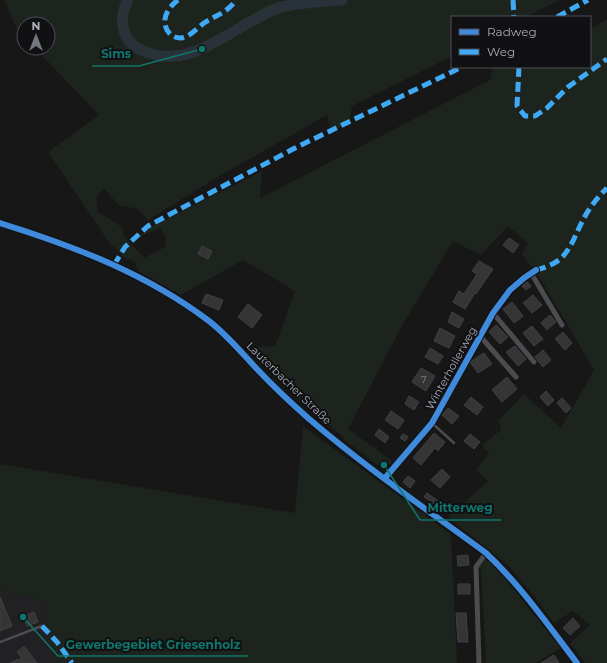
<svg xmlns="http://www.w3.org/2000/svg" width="607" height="663" viewBox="0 0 607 663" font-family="Montserrat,sans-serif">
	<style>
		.built { fill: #212123 }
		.green { fill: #1d241e }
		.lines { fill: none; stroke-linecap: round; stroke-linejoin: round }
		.canal { stroke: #2a3239; stroke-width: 6 }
		.river { stroke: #2a3239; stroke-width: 11 }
		.building { fill: #353536; stroke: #3f4043 }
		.lane { stroke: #4b4c50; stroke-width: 2.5 }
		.street { stroke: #4b4c50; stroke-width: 5 }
		.secondary { stroke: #4a4a4e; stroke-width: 7 }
		.quiet { stroke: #3fa9f5; stroke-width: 5; stroke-dasharray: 10 5; stroke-linecap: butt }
		.cycleway-casing { stroke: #111113; stroke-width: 8 }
		.cycleway { stroke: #408adc; stroke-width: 6 }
		.labels { text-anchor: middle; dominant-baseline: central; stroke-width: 4; stroke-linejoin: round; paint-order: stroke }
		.number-label { font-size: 9px; fill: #8b8f98 }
		.street-label { font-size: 11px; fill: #a8adb8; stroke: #111113 }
		.leader { fill: none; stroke: #0f766e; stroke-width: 1.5 }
		.callout-dot { fill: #0f766e; stroke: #111113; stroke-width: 1.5 }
		.callout-label { font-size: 12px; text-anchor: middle; font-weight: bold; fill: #0f766e; stroke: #111113; stroke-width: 4; stroke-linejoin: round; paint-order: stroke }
	</style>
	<rect width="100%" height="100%" fill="#171717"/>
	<!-- built -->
	<path class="built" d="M0 589 48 603 45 631 60 663H0Z"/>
	<!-- green -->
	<path class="green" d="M4 0H559L526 17H452V56L352 106 349 124 331 131 327 115 223 174 148 220 138 209 119 205 104 189 96 197 98 212 122 227 124 236 144 258 165 247 166 238 160 228 136 239 149 228 262 171 260 198 490 80 493 67H518L521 71 527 67H590V29L607 19V663H585L570 643 590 625 573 611 554 623 534 596 509 566 448 517 488 481 476 470 489 453 482 445 501 430 499 420 524 394 561 428 594 370 540 278 522 254 528 243 508 226 481 255 453 241 403 324 348 429 392 461 390 465 383 460 379 466 347 442 341 435 300 401 257 359 252 347 275 346 295 291 243 260 181 295 138 271 135 262 123 257 118 250 110 244 48 152 99 115 35 48H48V24H24V36L17 29Z
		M303 426 451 534 457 663H60L45 631 48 603 0 589V464L295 513Z
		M486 560 490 562 507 581 561 648 536 663H486L481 569 478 568 481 561Z"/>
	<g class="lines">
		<!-- canal -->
		<path class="canal" d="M302 4V0"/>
		<!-- river -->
		<path class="river" d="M128 0C121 13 120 28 129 41 133 46 140 50 146 52 194 71 236 23 278 8 298 2 321 2 342 0"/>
	</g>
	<!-- building -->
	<path class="building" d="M509 238 519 245 513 253 503 245Z
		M202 246 212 251 208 259 198 254Z
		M479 261 493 269 476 294 475 293 465 309 453 302 459 291 464 294 477 274 472 271Z
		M527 282 531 286 526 290 522 286Z
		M206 294 223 300 219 310 202 303Z
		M533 295 542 305 532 313 523 303Z
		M512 302 523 316 514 323 503 309Z
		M248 304 262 315 252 328 238 317Z
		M452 312 464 319 459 328 448 322Z
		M550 315 556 322 547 330 541 323Z
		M496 325 508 337 500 344 489 332Z
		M532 326 543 339 534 346 523 333Z
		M440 328 455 336 449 348 434 341Z
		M563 332 572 343 565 350 555 339Z
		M515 346 526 359 518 366 506 352Z
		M430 348 443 356 438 364 425 357Z
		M543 350 551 360 543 367 535 357Z
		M484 353 492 364 478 373 470 362Z
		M421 368 435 376 426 391 412 382Z
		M507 377 517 389 502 402 492 390Z
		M546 391 554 400 548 406 540 397Z
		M409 396 419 402 414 410 405 404Z
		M471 397 483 407 477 415 464 405Z
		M562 398 571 408 566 413 557 403Z
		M448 408 459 416 452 424 442 415Z
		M391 411 404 420 398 429 385 420Z
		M379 429 389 437 385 443 375 435Z
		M434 433 445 442 438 451 435 448 421 465 413 458Z
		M403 434 408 437 405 441 400 438Z
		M470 434 480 442 474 449 464 441Z
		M442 469 450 477 440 488 431 480Z
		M408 476 415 481 410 488 403 482Z
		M427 493 441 503 438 507 424 497Z
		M468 555 469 565 458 566 457 556Z
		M458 584H470V594H458Z
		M0 597 12 626 0 631Z
		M34 612 38 622 27 626 23 616Z
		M456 613H466L468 642H458Z
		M573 618 580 626 570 635 563 628Z
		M24 646 37 663H10L22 658 17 652Z
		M554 655 559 663H541Z"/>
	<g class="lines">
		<!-- lane -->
		<path class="lane" d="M433 424 454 443
			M0 642 42 626"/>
		<!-- street -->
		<path class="street" d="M531 273 562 325
			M493 313 534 362
			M480 336 516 377
			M385 478 432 423 493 313 510 290 524 278 536 270
			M479 663 476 567 486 553"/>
		<!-- secondary -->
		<path class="secondary" d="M0 223C74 246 147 274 209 321 227 335 241 352 256 368 272 385 290 402 308 418 364 466 426 509 486 553 521 586 548 625 577 663"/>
		<!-- quiet -->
		<path class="quiet" d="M178 0C167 8 159 22 170 34 173 37 177 38 181 38 190 37 197 28 204 23 216 15 227 13 236 0
			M513 0 514 17
			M557 17 588 0
			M519 67 517 106 525 116H535L547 108 568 87 607 59
			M114 265 125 247 148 226 295 148 462 67
			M536 270C544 268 552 265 559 260 571 250 576 233 583 220 589 208 598 197 607 188
			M42 626 57 642 72 663"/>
		<defs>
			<path id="cycleway" d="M0 223C74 246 147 274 209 321 227 335 241 352 256 368 272 385 290 402 308 418 364 466 426 509 486 553 521 586 548 625 577 663
				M385 478 432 423 493 313 510 290 524 278 536 270"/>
		</defs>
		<!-- cycleway casing -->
		<use href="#cycleway" class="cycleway-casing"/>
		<!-- cycleway -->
		<use href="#cycleway" class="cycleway"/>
	</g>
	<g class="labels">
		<!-- number labels -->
		<g class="number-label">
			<text x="424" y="379">7</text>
		</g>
		<!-- street labels -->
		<g class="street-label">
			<text transform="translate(451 368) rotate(-61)">Winterhollerweg</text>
			<text transform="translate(289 383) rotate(44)">Lauterbacher Straße</text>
		</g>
	</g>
	<!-- callouts -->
	<path class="leader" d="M202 49L139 66H92M384 465L420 520H501M23 617L58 656H248"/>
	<g class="callout-dot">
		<circle cx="202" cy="49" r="4"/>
		<circle cx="384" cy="465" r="4"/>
		<circle cx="23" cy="617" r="4"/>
	</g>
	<g class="callout-label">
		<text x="116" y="58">Sims</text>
		<text x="460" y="512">Mitterweg</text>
		<text x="153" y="649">Gewerbegebiet Griesenholz</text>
	</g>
	<!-- legend -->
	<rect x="451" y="16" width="140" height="52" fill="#111113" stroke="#4d4f55"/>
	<rect x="459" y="29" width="20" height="6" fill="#408adc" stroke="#4d4f55"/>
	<text x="487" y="36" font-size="12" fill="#a8adb8">Radweg</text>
	<rect x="459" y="49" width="20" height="6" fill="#3fa9f5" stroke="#4d4f55"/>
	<text x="487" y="56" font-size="12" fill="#a8adb8">Weg</text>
	<!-- north arrow -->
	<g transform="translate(36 36)"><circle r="19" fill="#111113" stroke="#4d4f55"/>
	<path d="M0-3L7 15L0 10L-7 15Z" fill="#757880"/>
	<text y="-6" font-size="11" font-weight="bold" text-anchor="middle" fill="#a8adb8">N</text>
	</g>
</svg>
